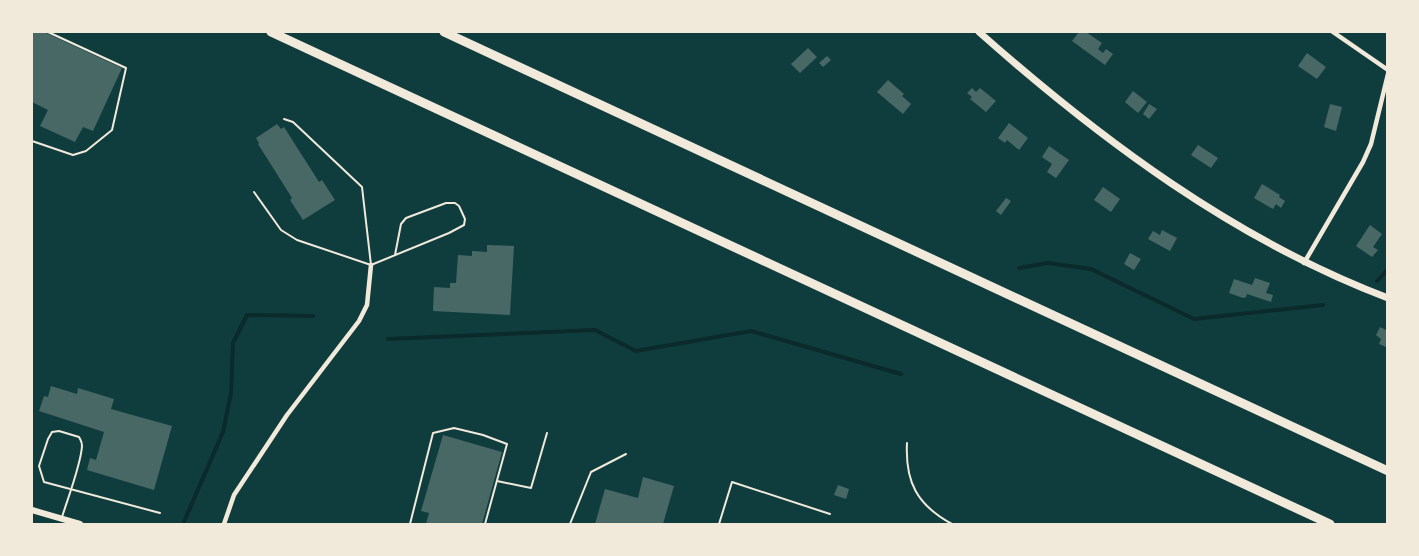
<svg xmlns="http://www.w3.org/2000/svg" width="1419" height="556" viewBox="0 0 1419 556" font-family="Mulish,sans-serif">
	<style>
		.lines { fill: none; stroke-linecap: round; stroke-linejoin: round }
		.stream { stroke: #0a2a2b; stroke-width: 4 }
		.building { fill: #486865 }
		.path { stroke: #f1e9da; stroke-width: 2 }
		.service { stroke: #f1e9da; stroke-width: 2 }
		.minor { stroke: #f1e9da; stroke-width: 4.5 }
		.tertiary { stroke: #f1e9da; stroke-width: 6 }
		.secondary { stroke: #f1e9da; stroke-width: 7 }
		.motorway { stroke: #f1e9da; stroke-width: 9 }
	</style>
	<rect width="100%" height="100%" fill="#0f3d3e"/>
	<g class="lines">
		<!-- stream -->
		<path class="stream" d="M1019 268 1048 263 1091 269 1194 319 1323 305
			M1377 281 1388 269
			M388 339 595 330 636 351 751 331 901 374
			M183 524 223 432 231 393 233 343 247 315 313 316"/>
	</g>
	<!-- building -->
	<path class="building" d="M32 32H44L122 68 93 131 83 127 75 142 40 126 48 110 32 102Z
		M1079 32H1086L1102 43 1098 49 1103 53 1106 49 1113 54 1105 65 1072 41Z
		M808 48 817 57 800 73 791 64Z
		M1307 53 1326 67 1317 79 1298 66Z
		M827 56 831 60 823 67 819 63Z
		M888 80 904 94 902 96 911 104 903 114 877 92Z
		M972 88 976 92 980 88 996 101 986 112 970 99 972 97 967 93Z
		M1133 91 1147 102 1138 113 1125 102Z
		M1149 104 1157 109 1149 119 1143 114Z
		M1330 104 1342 107 1336 131 1324 127Z
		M1009 123 1028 138 1019 150 1007 140 1005 143 998 138Z
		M277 124 281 129 284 127 319 182 322 180 335 200 303 220 290 200 292 198 258 144 259 143 256 138Z
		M1198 145 1218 158 1211 168 1191 155Z
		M1049 146 1069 160 1056 178 1047 172 1052 164 1042 157Z
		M1262 184 1280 195 1279 197 1285 201 1281 208 1276 204 1273 209 1254 198Z
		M1103 187 1120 199 1111 212 1094 200Z
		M1006 198 1011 201 1001 215 996 211Z
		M1370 225 1382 234 1373 247 1378 250 1372 257 1356 246Z
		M1162 230 1177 238 1170 251 1148 239 1153 231 1160 235Z
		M487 245 514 246 510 315 433 311 434 287 450 288V283H456L458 255 472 256V251L487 252Z
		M1130 253 1141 259 1134 270 1124 264Z
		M1255 278 1270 283 1266 293 1273 295 1271 302 1247 294 1246 297 1243 298 1229 293 1234 279 1252 285Z
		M1388 326V348L1379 344 1381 339 1376 335 1380 327 1386 330Z
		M51 386 77 394 78 388 114 399 111 409 172 426 154 490 87 470 90 458 96 460 104 432 39 411 44 396 48 397Z
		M443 435 502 452 482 524H426L429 513 421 511Z
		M643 477 674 486 663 524H595L605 489 638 498Z
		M838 485 849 489 846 499 834 495Z"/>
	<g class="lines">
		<!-- path -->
		<path class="path" d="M907 443C905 482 917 505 952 524"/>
		<!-- service -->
		<path class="service" d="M284 119 293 122 362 187 371 265
			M32 141 73 155 86 151 112 130 126 68 48 32
			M254 192 281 230 297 240 371 265 449 233 464 225 465 219 459 206 455 203H446L406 218 401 224 395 255
			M497 481 531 488 547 433
			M62 517C68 498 81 464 82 446 82 441 81 441 79 437L59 431 52 432 48 439 39 466 44 482 160 513
			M410 524 433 433 454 428 483 435 507 444 485 524
			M570 524 591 472 626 454
			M719 524 732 482 830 514"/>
		<!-- minor -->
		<path class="minor" d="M1333 32 1388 70
			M1304 263 1363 162 1371 144 1388 74
			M224 524 234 495 287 415 359 321 367 305 371 265"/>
		<!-- tertiary -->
		<path class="tertiary" d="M32 510 80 524"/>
		<!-- secondary -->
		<path class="secondary" d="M979 32C1101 140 1235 240 1388 298"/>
		<!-- motorway -->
		<path class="motorway" d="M271 32 1330 524
			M444 32 1388 471"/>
	</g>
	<!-- border -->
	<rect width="1419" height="556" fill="none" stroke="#f1e9da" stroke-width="66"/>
</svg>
